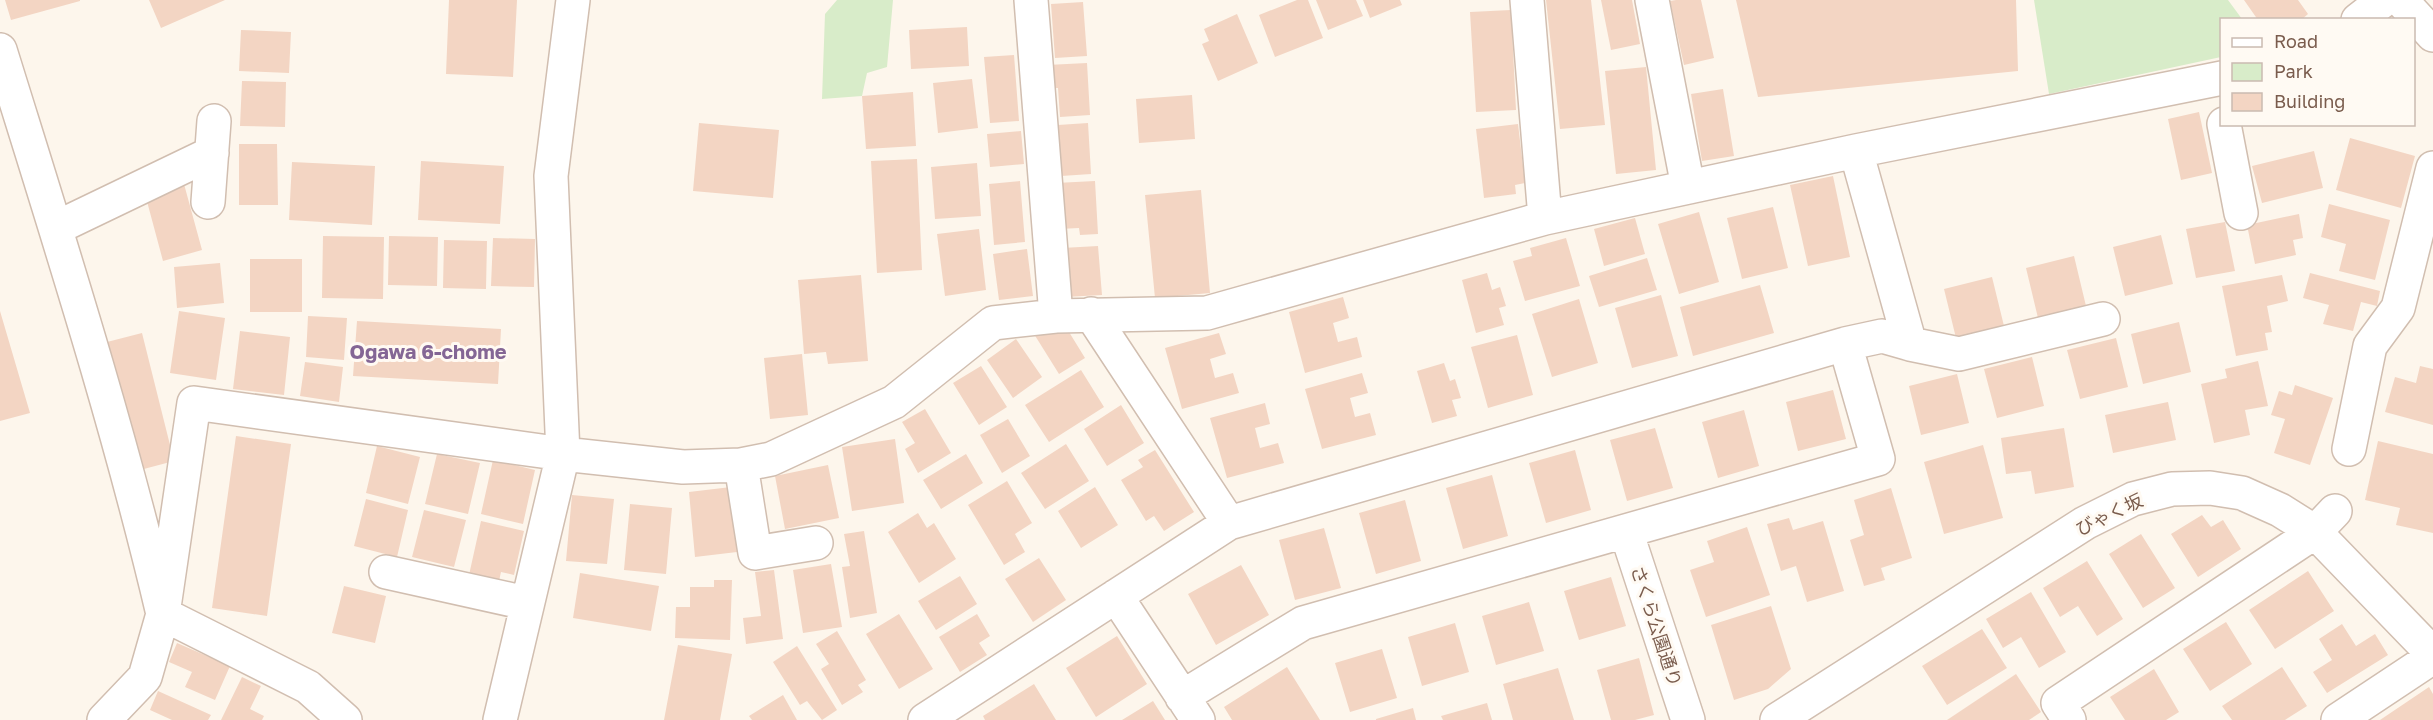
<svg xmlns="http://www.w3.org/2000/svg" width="2433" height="720" viewBox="0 0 2433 720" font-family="'Golos Text','Noto Sans JP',sans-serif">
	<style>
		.green { fill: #d8ecc9 }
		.building { fill: #f3d5c3 }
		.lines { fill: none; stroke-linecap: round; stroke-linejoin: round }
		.minor-casing { stroke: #d1beb0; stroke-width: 36 }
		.minor { stroke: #fff; stroke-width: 33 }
		.labels { text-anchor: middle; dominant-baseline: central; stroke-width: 6; stroke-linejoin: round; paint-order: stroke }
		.street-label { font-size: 18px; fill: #7a5c4d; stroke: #fffaf3 }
		.neighbourhood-label { font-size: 20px; font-weight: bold; fill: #846695; stroke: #fffaf3 }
	</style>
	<rect width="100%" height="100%" fill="#fdf6ec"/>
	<!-- green -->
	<path class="green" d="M837 0H893L887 67 867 73 862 96 822 99 825 14Z
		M2034 0H2228L2242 19 2222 20 2221 57 2049 94Z"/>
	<!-- building -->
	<path class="building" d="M5 0H80V1L11 20Z
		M149 0H225L161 28Z
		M449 0H517L513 77 446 74Z
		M1297 0H1308L1323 38 1275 57 1259 15Z
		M1316 0H1356L1363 16 1328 30Z
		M1363 0H1400L1402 5 1370 18Z
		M1546 0H1591L1605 125 1560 129Z
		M1601 0H1632L1640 44 1611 50Z
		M1676 0H1701L1714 58 1684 65 1670 1Z
		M1736 0H2016L2018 71 1758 97Z
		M2244 0H2298L2308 14 2301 20H2258Z
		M1083 2 1087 56 1055 58 1051 4Z
		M1511 10 1516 110 1476 112 1470 12Z
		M1237 14 1258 63 1218 81 1202 44 1209 41 1204 29Z
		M967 27 969 66 911 69 909 30Z
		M241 30 291 32 289 73 239 71Z
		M1014 55 1019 121 990 123 984 57Z
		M1087 63 1090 115 1060 117 1058 88H1049L1047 65Z
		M1646 67 1656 170 1616 174 1605 71Z
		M972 79 978 128 938 133 933 83Z
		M242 81 286 82 285 127 240 126Z
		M1723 89 1734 156 1702 161 1691 94Z
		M913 92 916 146 866 149 862 96Z
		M1192 95 1195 139 1139 143 1136 99Z
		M2199 112 2212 173 2181 180 2168 119Z
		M699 123 779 130 773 198 693 191Z
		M1088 123 1091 174 1061 176 1058 125Z
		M1518 124 1525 183 1515 185 1516 194 1484 198 1476 129Z
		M1021 131 1024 164 990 167 987 134Z
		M2350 138 2415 156 2401 208 2336 190Z
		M239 144H277L278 205H239Z
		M2314 151 2323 188 2262 203 2252 166Z
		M917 159 922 270 877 273 871 161Z
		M421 161 504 166 500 224 418 220Z
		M292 162 375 166 372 225 289 220Z
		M977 163 981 216 935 219 931 167Z
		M1833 176 1850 257 1808 266 1790 185Z
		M1020 181 1025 242 994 245 989 184Z
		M1095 181 1098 234 1080 235 1079 228 1059 229 1056 183Z
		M184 184 202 250 163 261 145 194Z
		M1201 190 1210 293 1155 298 1145 195Z
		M2329 204 2390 220 2375 280 2339 271 2346 244 2321 237Z
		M1773 207 1788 268 1742 279 1727 218Z
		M1699 212 1719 282 1679 294 1658 224Z
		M2299 214 2303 238 2293 240 2296 255 2255 264 2247 225Z
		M1635 218 1645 254 1604 266 1594 229Z
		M2225 222 2235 271 2196 278 2186 229Z
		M979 229 986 290 945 296 937 234Z
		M2161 235 2173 284 2125 296 2113 247Z
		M323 236 384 237 383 299 322 298Z
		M389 236 438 237 437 286 388 285Z
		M493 238 535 239 534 287 491 286Z
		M1566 238 1580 286 1525 301 1513 261 1532 256 1530 248Z
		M444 240 487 241 486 289 443 288Z
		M1098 246 1102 295 1065 297 1062 248Z
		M1027 249 1033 296 999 300 993 254Z
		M2074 256 2086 306 2038 318 2026 268Z
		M1647 258 1657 290 1599 307 1589 276Z
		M250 259H302V312H250Z
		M220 263 224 303 177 308 174 267Z
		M1487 273 1492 290 1500 287 1506 306 1499 308 1504 325 1476 333 1462 280Z
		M2310 273 2380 291 2377 306 2361 302 2353 331 2323 324 2329 305 2303 298Z
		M861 275 868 361 828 364 826 352 804 354 798 280Z
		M2282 275 2288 301 2267 306 2272 332 2265 333 2268 350 2236 356 2222 286Z
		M1992 277 2004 326 1956 338 1944 289Z
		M1760 285 1774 333 1693 356 1680 307Z
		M1661 295 1678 356 1632 368 1615 308Z
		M1343 297 1349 318 1333 323 1338 342 1357 337 1362 357 1305 373 1289 312Z
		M1579 299 1598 363 1552 377 1532 314Z
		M0 311 30 413 0 421Z
		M179 311 225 318 216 380 170 373Z
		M308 316 347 318 344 360 306 357Z
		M357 321 501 329 498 384 353 376Z
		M2179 322 2191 372 2143 384 2131 334Z
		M240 331 290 337 284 395 233 389Z
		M1069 332 1085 358 1059 374 1034 334Z
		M142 333 174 461 140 470 107 342Z
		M1219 333 1226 354 1210 359 1215 378 1233 373 1239 393 1182 409 1165 348Z
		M1517 335 1533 395 1488 408 1471 347Z
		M2116 338 2128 387 2080 399 2067 350Z
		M1016 339 1042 377 1013 398 987 360Z
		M802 354 808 415 770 419 764 358Z
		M2032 357 2044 406 1997 418 1984 369Z
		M2258 361 2268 406 2245 410 2250 435 2214 443 2201 384 2227 378 2225 369Z
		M305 362 343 367 339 402 300 396Z
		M1444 363 1450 381 1455 379 1461 398 1452 400 1457 416 1432 423 1417 371Z
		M981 366 1007 407 979 425 953 383Z
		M2420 366 2433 369V425L2385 412 2395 377 2416 383Z
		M1081 370 1104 407 1049 442 1025 405Z
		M1362 373 1368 393 1350 398 1355 417 1370 413 1376 435 1322 449 1305 389Z
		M1957 374 1969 423 1921 435 1909 386Z
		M2295 385 2333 398 2310 465 2274 453 2285 419 2271 415 2279 391 2292 395Z
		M1833 390 1846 439 1798 451 1786 402Z
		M2168 402 2176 440 2113 453 2105 415Z
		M1265 403 1270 424 1255 428 1260 448 1278 443 1284 463 1227 478 1210 418Z
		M1121 405 1144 443 1107 466 1084 429Z
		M925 409 951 453 918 473 905 449 915 443 902 422Z
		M1744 410 1759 466 1718 478 1702 422Z
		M1008 419 1030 456 1002 473 980 435Z
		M1655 428 1673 488 1627 501 1610 440Z
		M2064 428 2074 487 2035 494 2031 471 2006 474 2001 438Z
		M236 436 291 444 267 616 212 608Z
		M895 439 904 503 852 511 842 447Z
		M2378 441 2433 454V533L2396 525 2400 508 2365 500Z
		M1066 444 1089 481 1045 509 1021 473Z
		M1983 445 2003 518 1944 534 1924 462Z
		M377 446 420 457 408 504 366 493Z
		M1155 450 1194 512 1164 531 1154 516 1146 521 1121 480 1143 467 1138 460Z
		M1575 450 1591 510 1546 523 1529 463Z
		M437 454 480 463 468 514 425 504Z
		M966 454 983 483 941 509 923 480Z
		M493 460 535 470 523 524 481 514Z
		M828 465 839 518 785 529 775 476Z
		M1492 475 1508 536 1463 549 1446 488Z
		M1007 481 1032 523 1015 534 1025 552 1004 565 968 505Z
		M731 487 737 552 695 557 689 492Z
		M1095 487 1118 525 1081 548 1058 511Z
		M1891 488 1912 558 1881 568 1885 580 1864 586 1850 540 1864 535 1854 500Z
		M572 495 614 499 607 564 566 561Z
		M366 499 408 510 397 557 354 546Z
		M1405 500 1421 561 1376 574 1359 513Z
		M630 504 672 508 666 574 624 570Z
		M424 510 466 520 454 567 412 557Z
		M918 513 927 528 934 523 956 559 919 583 888 532Z
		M2202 515 2211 527 2223 520 2241 549 2198 577 2171 534Z
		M1789 518 1793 530 1823 521 1844 591 1807 602 1796 566 1781 571 1767 524Z
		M481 521 524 531 514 575 501 572 499 581 469 575Z
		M1747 527 1770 595 1706 617 1690 570 1714 562 1707 541Z
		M1324 528 1341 588 1295 600 1279 540Z
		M864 531 877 613 850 618 842 567 850 566 844 534Z
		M2141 534 2175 588 2143 608 2109 554Z
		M1039 558 1066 600 1033 622 1005 579Z
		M2087 561 2123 619 2097 636 2078 606 2060 617 2043 588Z
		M831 564 842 627 803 633 793 570Z
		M1241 565 1269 615 1216 645 1188 594Z
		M774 570 783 639 746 644 743 618 761 616 755 572Z
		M2308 571 2334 611 2275 649 2249 610Z
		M580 573 659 586 651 631 573 618Z
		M960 576 977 604 936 630 918 601Z
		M1611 577 1626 626 1579 640 1564 591Z
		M714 580H732L730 640 675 638 676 607H690V587H714Z
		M344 586 386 596 375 643 332 633Z
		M2031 592 2066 652 2039 668 2021 637 2003 648 1986 619Z
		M1529 602 1544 651 1496 665 1482 616Z
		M1771 606 1791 669 1768 689 1734 700 1711 625Z
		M899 614 933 669 899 689 866 634Z
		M977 614 990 636 979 643 987 655 960 672 939 637Z
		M2226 622 2252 664 2210 691 2183 649Z
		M1455 623 1469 672 1422 686 1408 637Z
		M2342 624 2356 646 2375 634 2388 655 2327 693 2313 672 2332 660 2319 639Z
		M1982 629 2007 668 1947 705 1922 666Z
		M837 631 866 680 858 685 863 692 842 705 821 669 829 664 816 644Z
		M1117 636 1147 684 1096 717 1066 668Z
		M177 643 230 666 215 700 185 687 192 672 169 662Z
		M678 645 732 654 720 720H664Z
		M797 646 837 710 822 720 807 701 800 705 773 662Z
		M1382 649 1397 698 1350 712 1335 663Z
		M1639 658 1654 715 1635 720H1611L1597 670Z
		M1287 667 1320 720H1232L1224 707Z
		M2282 667 2307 706 2285 720H2232L2222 706Z
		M1558 668 1574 720H1513L1503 684Z
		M2154 669 2179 712 2166 720H2125L2110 697Z
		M2016 674 2041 712 2029 720H1947Z
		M242 677 261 686 250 709 264 716 262 720H221Z
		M1034 684 1056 720H985L983 716Z
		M2429 687 2433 694V720H2380Z
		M158 691 211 715 208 720H172L150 710Z
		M783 695 797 720H752L749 716Z
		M1153 701 1165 720H1122Z
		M1487 703 1492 720H1443L1441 716Z
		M1413 708 1416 720H1376V719Z"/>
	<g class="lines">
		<defs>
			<path id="minor" d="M1031 0 1056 316
				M1527 0 1545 218
				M1652 0 1688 187
				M2401 0 2433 35
				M2358 20 2384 0
				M0 50C58 237 118 423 163 614L308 687 345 720
				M2224 124 2241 213
				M1856 151 1910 344 1959 354 2103 319
				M208 202 214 121
				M56 228 212 153
				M1091 314 1229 523
				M2349 449 2370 346 2398 308 2433 168
				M741 465 755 553 816 543
				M1626 531 1688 720
				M386 572 526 603
				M1116 596 1198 720
				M1182 697 1303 623 1878 459 1845 344
				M104 720 145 677 163 614 194 403 563 454 683 467 741 465 771 459 894 402 993 323 1056 316 1207 313 1545 218 1856 151 2222 78
				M500 720 563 454 551 176 573 0
				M925 720 1229 523 1845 344 1882 336 1910 344
				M1777 720 2085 523 2133 499 2172 489 2210 488 2242 493 2280 510 2315 532 2433 654
				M2069 720 2058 703 2315 532 2335 511
				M2338 720 2433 657"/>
		</defs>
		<!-- minor casing -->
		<use href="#minor" class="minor-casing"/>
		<!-- minor -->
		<use href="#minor" class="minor"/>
	</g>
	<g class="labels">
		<!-- street labels -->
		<g class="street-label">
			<text transform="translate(2109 514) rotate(-26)">びゃく坂</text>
			<text transform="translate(1657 626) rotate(72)">さくら公園通り</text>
		</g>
		<!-- neighbourhood labels -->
		<g class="neighbourhood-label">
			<text x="428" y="351">Ogawa 6-chome</text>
		</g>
	</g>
	<!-- legend -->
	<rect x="2220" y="18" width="195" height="108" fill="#fffaf3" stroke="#cabbb1" stroke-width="1.5"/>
	<rect x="2232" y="38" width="30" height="9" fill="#ffffff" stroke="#cabbb1" stroke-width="1.5"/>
	<text x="2274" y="48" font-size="18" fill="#7a5c4d">Road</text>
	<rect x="2232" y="63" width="30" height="18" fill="#d8ecc9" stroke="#cabbb1" stroke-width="1.5"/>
	<text x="2274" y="78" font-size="18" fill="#7a5c4d">Park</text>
	<rect x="2232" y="93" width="30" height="18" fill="#f3d5c3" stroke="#cabbb1" stroke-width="1.5"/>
	<text x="2274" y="108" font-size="18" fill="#7a5c4d">Building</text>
</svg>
